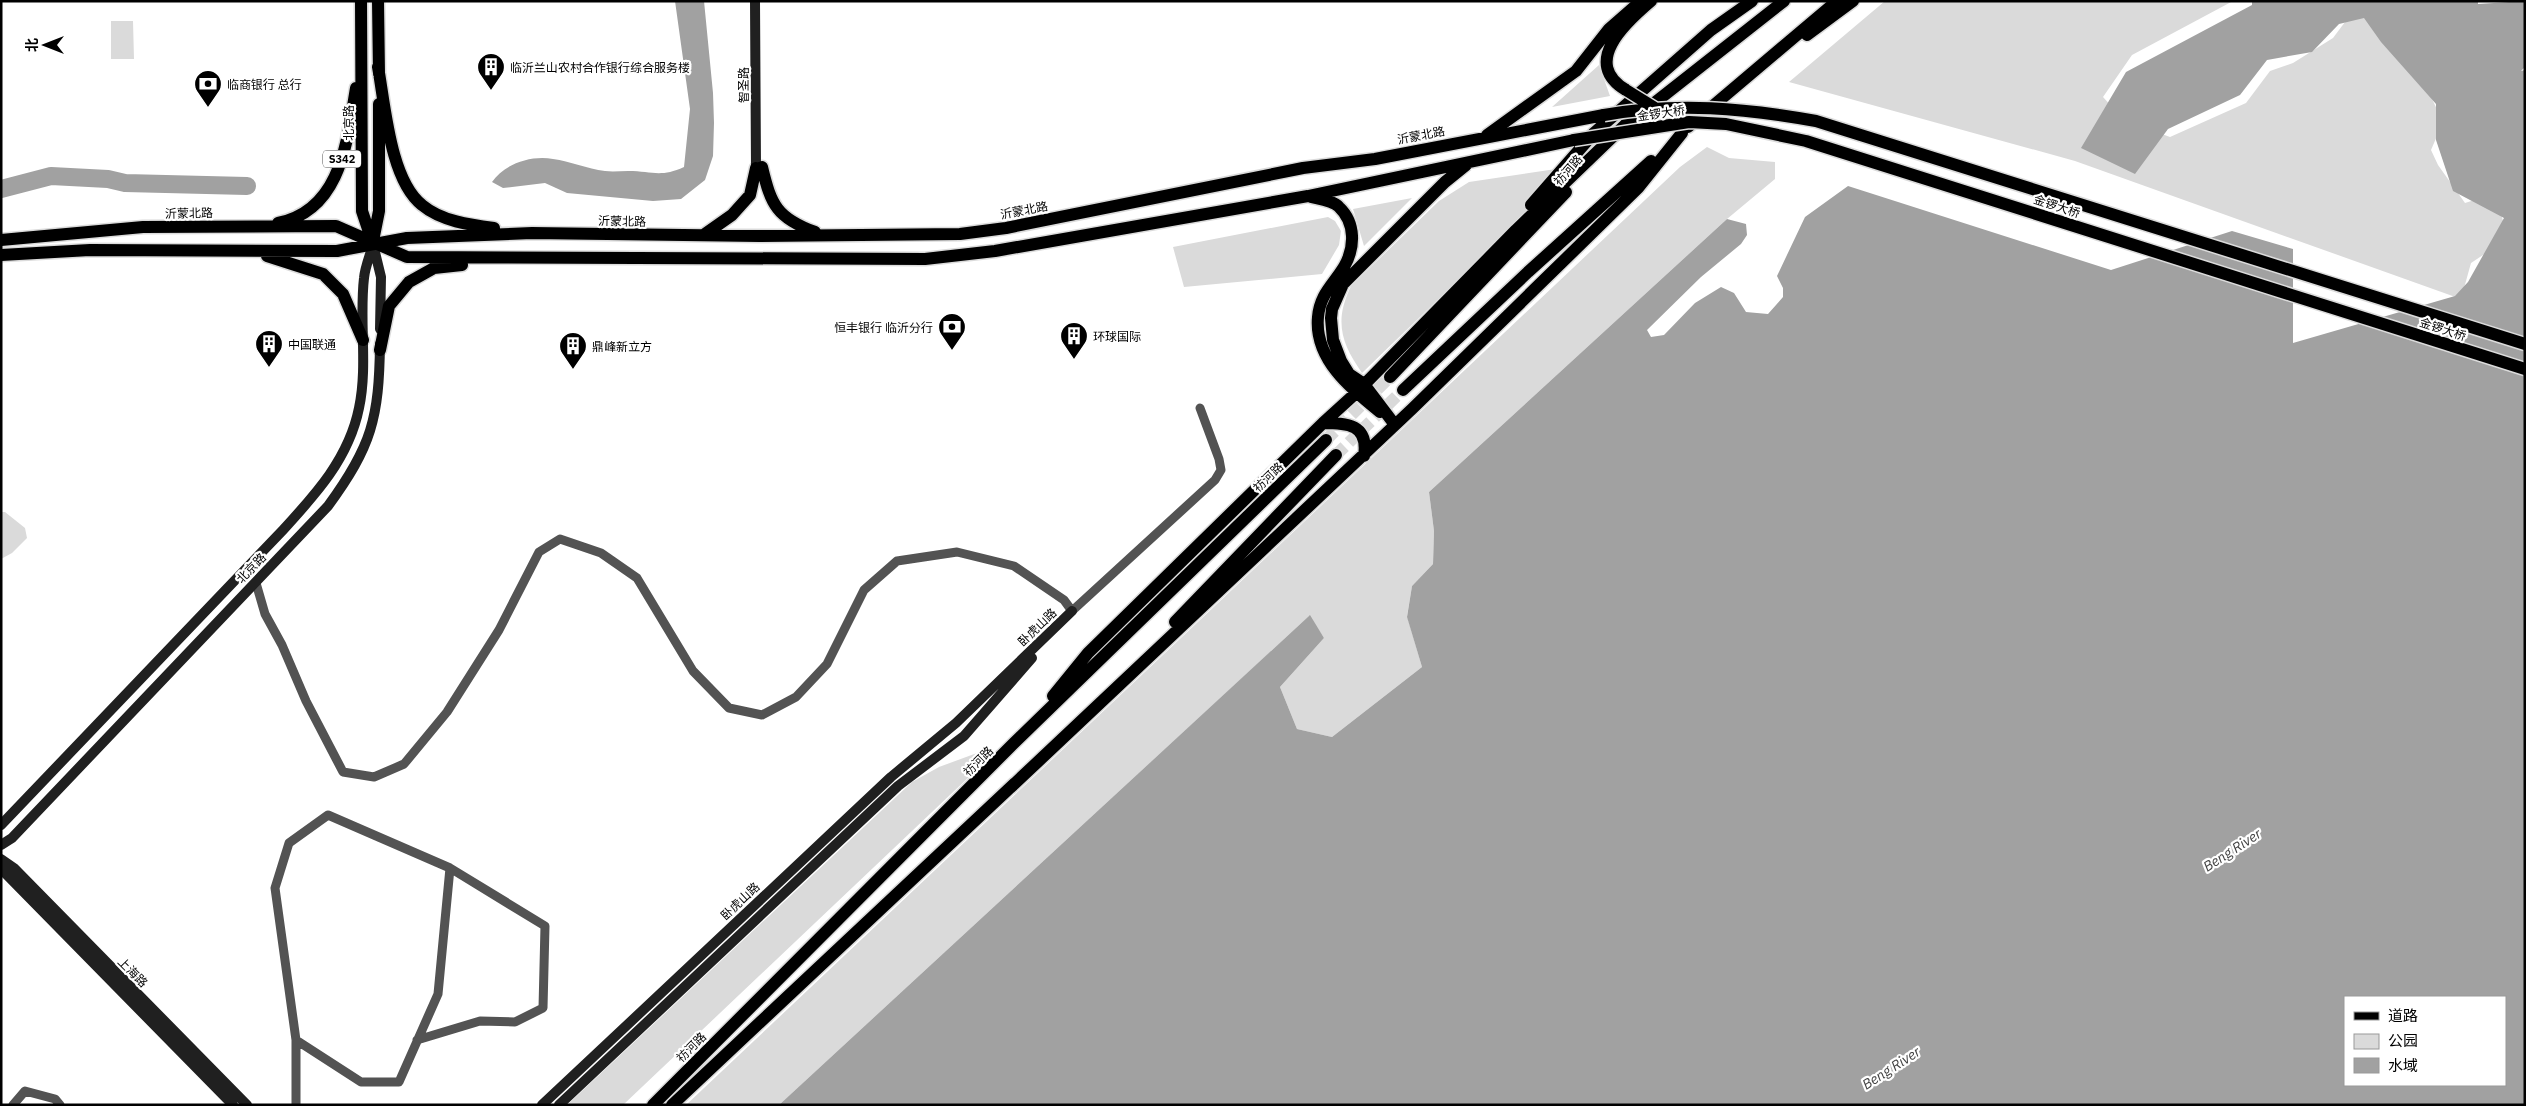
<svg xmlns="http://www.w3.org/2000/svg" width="2526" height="1106" viewBox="0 0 2526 1106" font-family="'IBM Plex Sans','Noto Sans SC',sans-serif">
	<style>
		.green { fill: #dadada }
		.water { fill: #a1a1a1; fill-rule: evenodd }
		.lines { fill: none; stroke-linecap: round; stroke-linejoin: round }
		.river { stroke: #a1a1a1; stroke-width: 18 }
		.primary-tunnel { stroke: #d9d9d9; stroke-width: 12; stroke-dasharray: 12 6; stroke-linecap: butt }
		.primary-casing { stroke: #dbdbdb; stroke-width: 15 }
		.street { stroke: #535353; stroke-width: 9 }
		.secondary { stroke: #202020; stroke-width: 10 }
		.primary { stroke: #000; stroke-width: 12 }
		.primary-bridge-casing { stroke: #dbdbdb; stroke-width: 15; stroke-linecap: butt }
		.primary-bridge { stroke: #000; stroke-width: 12 }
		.labels { text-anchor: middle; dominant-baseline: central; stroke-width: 4.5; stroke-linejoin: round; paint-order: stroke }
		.shield { fill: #fff; stroke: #4c4c4c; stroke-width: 1 }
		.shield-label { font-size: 11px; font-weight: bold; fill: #000 }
		.poi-label { font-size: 12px; fill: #000; stroke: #fff; text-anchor: start }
		.street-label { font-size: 12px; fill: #000; stroke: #fff }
		.water-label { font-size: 14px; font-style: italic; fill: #424242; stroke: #fff }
	</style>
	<rect width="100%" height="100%" fill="#fff"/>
	<!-- green -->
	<path class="green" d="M1885 1H2233L2132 55 2103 97 2124 120 2170 137 2246 103 2270 71 2293 63 2333 38 2351 14 2368 11 2412 57 2443 122 2431 150 2438 165 2465 203 2481 198H2496L2505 227 2495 247 2471 263 2461 299 2075 161 1789 82Z
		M111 21H133L134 59H111Z
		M1599 65 1610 96 1552 107Z
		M1707 147 1729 158 1775 162V179L1727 219 1429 492 1434 531 1433 564 1412 586 1407 616 1422 667 1332 737 1297 729 1280 687 1324 638 1309 616 779 1105H686L1680 167Z
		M1576 166 1362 373C1341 343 1334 321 1351 286L1439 201 1469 182Z
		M1412 198 1364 246 1353 209Z
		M1328 217 1335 221 1341 231 1339 245 1322 274 1184 287 1173 247Z
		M1 512H5L25 528 27 538 12 553 1 559Z
		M977 753 970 776 623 1105H567L912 782 939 767Z"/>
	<!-- water -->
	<path class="water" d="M675 1H704L713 93 714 123 713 156 705 180 681 199 653 201 567 193 545 183 503 188 492 182C504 164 531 155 553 159 570 161 587 169 605 171 613 172 620 171 628 171 652 171 660 178 684 167L690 109Z
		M2252 1H2478V4L2525 1V67L2521 71 2525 70V1105H779L1310 615 1324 638 1280 687 1297 729 1332 737 1422 667 1407 617 1412 586 1433 564 1434 531 1429 492 1727 219 1746 224 1747 235 1741 244 1701 277 1647 330 1651 337 1664 335 1695 303 1721 287 1734 293 1746 312 1768 314 1783 297V288L1777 276 1805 217 1848 186 2111 270 2232 231 2293 249V343L2455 296 2468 282 2504 218 2453 191 2436 140V104L2381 42 2364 18 2339 24 2312 52 2267 60 2240 95 2168 129 2135 174 2081 148 2126 72 2252 5ZM2345 997H2505V1085H2345Z"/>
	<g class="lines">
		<!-- river -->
		<path class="river" d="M1 189 51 176 108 179 125 183 247 186"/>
		<!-- primary-tunnel -->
		<path class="primary-tunnel" d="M1326 440 1390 377
			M1336 455 1403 390"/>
		<defs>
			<path id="primary" d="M361 1 362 211 373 244
				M378 1 379 74
				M1807 35 1853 1
				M378 67C385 105 390 180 422 205 441 221 470 225 494 228
				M1626 90C1581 63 1625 23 1651 1
				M1688 127 1837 1
				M1620 130 1784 1
				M1487 135 1576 71 1609 29 1641 1
				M762 167C771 205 777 218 815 232
				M1311 197C1319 199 1334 201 1339 207 1356 223 1355 248 1344 267 1333 285 1320 294 1318 317 1314 359 1351 389 1380 412
				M1531 205 1594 133 1711 30 1752 1
				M278 223C342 210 347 140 356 88
				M705 234 732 215 750 195 756 168
				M1 240 143 227 336 226 407 257 925 259 995 251 1308 196 1574 140
				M373 241 379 211V104
				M1 255 90 250 337 251 407 238 532 233 759 236 960 234 1006 228 1303 168 1375 159 1604 115
				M267 256 323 274 343 294 363 340
				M380 350 389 306 409 282 434 268 462 265
				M1390 377 1566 192
				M1403 390 1528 272 1651 161
				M1323 423C1347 423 1369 424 1364 456
				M1395 425 1364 384 1349 374 1341 361 1333 340 1331 318 1332 309 1343 284 1445 182 1466 165
				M1175 622 1336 455
				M1053 696 1088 653 1323 423 1356 393 1516 230 1626 124
				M1010 788 1412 409 1638 188 1682 133
				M653 1105 1013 744 1326 440
				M672 1105 1015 783"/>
		</defs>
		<!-- primary casing -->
		<use href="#primary" class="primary-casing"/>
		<!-- street -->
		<path class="street" d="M256 583 265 614 282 645 306 701 343 772 374 777 404 764 447 712 499 630 539 552 560 539 601 553 637 578 693 671 729 708 762 715 796 697 827 664 864 590 897 561 957 552 1014 566 1064 600 1072 611 1215 480 1221 470 1219 459 1200 408
			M296 1040 275 888 289 843 328 815 450 868 545 926 543 1008 515 1022 480 1021 417 1040
			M13 1105 25 1091 55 1099 60 1105
			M296 1105V1040L361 1082H399L438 994 450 868"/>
		<!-- secondary -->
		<path class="secondary" d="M755 1 756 168
			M373 244 381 277 380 329
			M1 825 283 530C316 494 349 458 359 408 368 366 359 321 364 278 365 267 370 255 373 245
			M1 845 12 838 328 506C372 446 379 418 380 344
			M1 859 14 868 247 1105
			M1 869 233 1105
			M542 1105 891 777 956 723 1072 611
			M559 1105 898 786 964 736 1032 658"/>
		<!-- primary -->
		<use href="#primary" class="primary"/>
		<defs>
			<path id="primary-bridge" d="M1626 90 1655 108
				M1604 115C1677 102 1744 108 1816 121L2525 344
				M1574 140 1689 122 1726 124 1806 141 2525 369"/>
		</defs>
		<!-- primary-bridge casing -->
		<use href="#primary-bridge" class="primary-bridge-casing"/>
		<!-- primary-bridge -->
		<use href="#primary-bridge" class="primary-bridge"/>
	</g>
	<!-- icons -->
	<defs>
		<symbol id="building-pin" viewBox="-11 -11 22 30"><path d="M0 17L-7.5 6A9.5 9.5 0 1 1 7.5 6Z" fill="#000" stroke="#fff"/><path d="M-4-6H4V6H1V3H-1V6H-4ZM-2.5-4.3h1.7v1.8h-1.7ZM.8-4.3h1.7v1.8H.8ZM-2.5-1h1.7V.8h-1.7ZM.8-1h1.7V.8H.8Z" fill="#fff"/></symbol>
		<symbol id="bank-pin" viewBox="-11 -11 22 30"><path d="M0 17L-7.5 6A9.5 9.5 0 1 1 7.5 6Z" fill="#000" stroke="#fff"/><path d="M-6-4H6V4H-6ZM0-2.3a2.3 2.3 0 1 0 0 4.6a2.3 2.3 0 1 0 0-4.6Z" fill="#fff"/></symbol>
	</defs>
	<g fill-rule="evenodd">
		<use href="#building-pin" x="475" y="51" width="32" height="43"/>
		<use href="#bank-pin" x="192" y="68" width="32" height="43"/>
		<use href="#bank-pin" x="936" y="311" width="32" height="43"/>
		<use href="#building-pin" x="1058" y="320" width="32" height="43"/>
		<use href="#building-pin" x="253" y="328" width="32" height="43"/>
		<use href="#building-pin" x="557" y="330" width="32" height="43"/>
	</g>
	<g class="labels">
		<!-- shield labels -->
		<rect class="shield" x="323" y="150.5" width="38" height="17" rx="4"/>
		<g class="shield-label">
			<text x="342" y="159">S342</text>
		</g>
		<!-- poi labels -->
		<g class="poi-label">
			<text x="510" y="67">临沂兰山农村合作银行综合服务楼</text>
			<text x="227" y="84">临商银行 总行</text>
			<text x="933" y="327" text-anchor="end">恒丰银行 临沂分行</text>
			<text x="1093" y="336">环球国际</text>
			<text x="288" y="344">中国联通</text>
			<text x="592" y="346">鼎峰新立方</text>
		</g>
		<!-- street labels -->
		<g class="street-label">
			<text transform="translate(743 85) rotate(-90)">智圣路</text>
			<text transform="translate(1661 113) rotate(-8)">金锣大桥</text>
			<text transform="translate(348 123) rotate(-90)">北京路</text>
			<text transform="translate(1421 135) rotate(-11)">沂蒙北路</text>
			<text transform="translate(1568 170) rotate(-49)">祊河路</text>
			<text transform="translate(2057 206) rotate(18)">金锣大桥</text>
			<text transform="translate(1024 210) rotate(-11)">沂蒙北路</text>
			<text transform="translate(189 213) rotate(-1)">沂蒙北路</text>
			<text transform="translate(622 221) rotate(1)">沂蒙北路</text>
			<text transform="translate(2443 329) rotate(18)">金锣大桥</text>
			<text transform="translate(1268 477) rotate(-44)">祊河路</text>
			<text transform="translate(251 568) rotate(-46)">北京路</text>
			<text transform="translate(1037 627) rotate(-44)">卧虎山路</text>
			<text transform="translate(978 761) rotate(-45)">祊河路</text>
			<text transform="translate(740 901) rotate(-43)">卧虎山路</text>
			<text transform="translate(133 972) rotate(45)">上海路</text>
			<text transform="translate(691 1047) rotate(-45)">祊河路</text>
		</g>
		<!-- water labels -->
		<g class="water-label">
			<text transform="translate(2232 850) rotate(-33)">Beng River</text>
			<text transform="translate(1891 1068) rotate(-33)">Beng River</text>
		</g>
	</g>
	<!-- border -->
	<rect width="2526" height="1106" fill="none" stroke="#000000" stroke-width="5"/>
	<!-- legend -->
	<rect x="2344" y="996" width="162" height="90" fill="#ffffff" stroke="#999999"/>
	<rect x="2354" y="1012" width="25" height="8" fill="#000000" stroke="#999999"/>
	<text x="2388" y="1021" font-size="15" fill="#000000">道路</text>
	<rect x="2354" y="1034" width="25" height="15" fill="#dadada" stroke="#999999"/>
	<text x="2388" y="1046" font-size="15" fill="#000000">公园</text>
	<rect x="2354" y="1058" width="25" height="15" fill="#a1a1a1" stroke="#999999"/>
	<text x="2388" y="1071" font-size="15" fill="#000000">水域</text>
	<!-- north arrow -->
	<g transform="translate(45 45) rotate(270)" stroke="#ffffff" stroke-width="4" paint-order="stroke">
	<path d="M0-4L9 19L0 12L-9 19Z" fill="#000000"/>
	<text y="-8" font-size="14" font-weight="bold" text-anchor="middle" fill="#000000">北</text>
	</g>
</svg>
